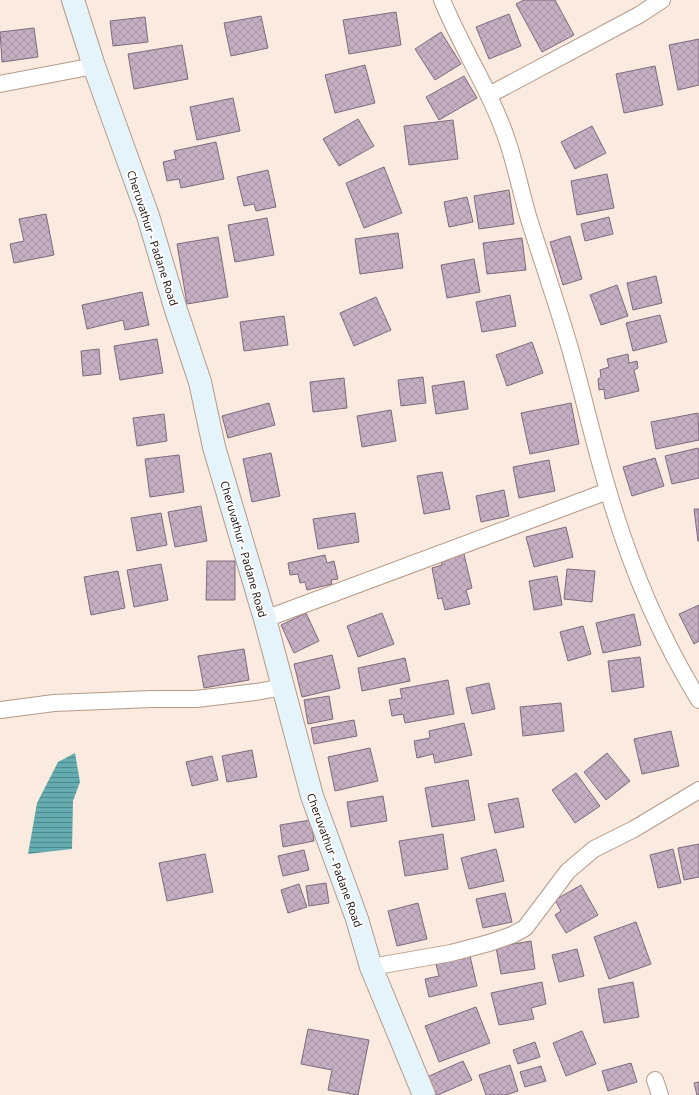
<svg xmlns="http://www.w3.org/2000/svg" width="699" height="1095" viewBox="0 0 699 1095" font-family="'Open Sans',sans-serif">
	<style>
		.water { fill: url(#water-rules) }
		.building { fill: url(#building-cross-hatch); stroke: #7f6a7d }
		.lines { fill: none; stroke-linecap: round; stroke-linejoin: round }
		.minor-casing { stroke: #b49a89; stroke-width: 18 }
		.secondary-casing { stroke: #b49a89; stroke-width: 24 }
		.minor { stroke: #fff; stroke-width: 16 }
		.secondary { stroke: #e5f4fb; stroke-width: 22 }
		.labels { text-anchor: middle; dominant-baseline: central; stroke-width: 4; stroke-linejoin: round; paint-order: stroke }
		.street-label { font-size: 11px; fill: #150c06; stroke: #fff }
	</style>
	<defs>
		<pattern id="water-rules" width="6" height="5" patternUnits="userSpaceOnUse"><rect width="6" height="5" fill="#64acb0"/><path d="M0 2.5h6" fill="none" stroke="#518a8d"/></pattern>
		<pattern id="building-cross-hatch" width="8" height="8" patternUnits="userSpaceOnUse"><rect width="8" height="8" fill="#c5adc2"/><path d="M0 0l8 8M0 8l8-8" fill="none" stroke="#a894a5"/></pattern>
	</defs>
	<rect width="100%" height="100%" fill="#fbeadf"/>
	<!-- water -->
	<path class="water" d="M75 753 80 782 73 801 72 849 28 854 37 803 58 762Z"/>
	<!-- building -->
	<path class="building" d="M524 0H555L574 35 542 52 516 4Z
		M396 12 401 45 349 54 343 20Z
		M509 14 521 46 489 59 476 27Z
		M261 16 268 48 231 56 224 23Z
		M145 17 148 42 113 46 110 21Z
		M34 28 38 57 2 62 0 32Z
		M441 32 461 64 435 80 415 49Z
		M699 39V85L678 90 669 45Z
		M182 45 188 79 134 89 128 54Z
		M365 65 375 103 335 113 325 75Z
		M655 66 663 105 624 113 616 74Z
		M464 76 477 98 439 120 426 97Z
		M233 98 240 131 197 140 190 107Z
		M358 119 374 146 339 166 323 139Z
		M453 120 458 159 409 165 404 126Z
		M592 126 606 153 575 169 561 142Z
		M216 142 224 179 181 188 179 179 167 181 163 162 176 159 174 151Z
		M384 167 402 213 364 228 346 183Z
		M268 170 276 207 256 211 254 204 244 206 237 177Z
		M607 174 614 208 577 215 571 181Z
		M509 190 514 224 479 229 474 196Z
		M467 197 473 222 449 227 444 202Z
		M46 214 54 255 14 263 10 244 24 241 19 219Z
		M609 217 613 234 585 241 581 224Z
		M267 218 274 255 235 262 228 225Z
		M398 233 403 268 360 274 355 239Z
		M570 236 582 279 563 285 550 242Z
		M218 237 228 297 187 304 177 244Z
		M522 238 526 270 487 274 483 243Z
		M474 259 480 292 447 298 441 265Z
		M656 276 662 303 633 310 627 283Z
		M617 285 628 316 601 325 590 295Z
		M142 292 149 325 125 330 123 320 87 329 82 305Z
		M510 295 516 326 482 332 476 302Z
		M376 297 391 330 354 346 340 313Z
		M660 315 667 342 633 351 626 323Z
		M284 316 288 345 244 351 240 322Z
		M157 339 163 373 120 380 114 346Z
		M532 342 543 373 507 386 496 355Z
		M99 349 101 374 83 376 81 351Z
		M628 354 629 363 637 361 638 368 634 370 639 391 605 399 604 389 599 390 598 379 601 377 600 370 609 367 607 359Z
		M423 377 426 403 401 406 398 380Z
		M344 378 347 408 313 412 310 382Z
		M464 381 468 409 436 414 432 386Z
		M269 403 275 425 228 438 222 416Z
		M571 403 579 444 530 454 521 413Z
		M391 410 396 441 362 447 357 416Z
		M698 413 699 440 656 449 651 422Z
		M164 414 167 441 137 446 133 418Z
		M698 448 699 452V478L672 484 665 456Z
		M271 453 280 496 252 502 243 459Z
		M179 455 184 492 150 497 145 459Z
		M655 458 664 486 632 496 623 467Z
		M549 460 555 491 519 498 513 467Z
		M442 472 450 509 424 514 417 476Z
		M504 490 509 516 481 522 476 496Z
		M201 506 207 541 175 547 168 512Z
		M694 509H699V541H698Z
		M161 513 167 545 137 551 131 518Z
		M355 513 359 542 318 549 313 519Z
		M566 527 573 557 534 567 526 537Z
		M463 550 472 588 466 590 470 604 445 610 442 598 438 599 432 568 442 565 440 555Z
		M325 555 327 563 334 561 338 579 331 580 332 584 307 590 305 582 300 583 298 574 290 575 288 563Z
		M207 561H235V600H206Z
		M161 564 168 600 134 607 127 570Z
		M567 569 595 571 592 602 564 599Z
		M118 571 125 608 91 615 84 577Z
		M557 576 562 605 534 610 529 581Z
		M699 605V641L694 644 679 614Z
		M306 613 319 641 294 653 281 625Z
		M382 613 394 644 358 657 347 626Z
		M634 614 641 645 603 653 596 623Z
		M583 626 591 654 568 661 560 632Z
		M244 649 249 680 204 688 198 656Z
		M332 655 340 688 302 697 294 664Z
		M640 657 644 687 612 692 608 661Z
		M405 658 410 681 362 691 358 668Z
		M448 680 454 714 405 723 403 714 392 716 389 700 402 698 400 689Z
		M489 683 495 709 472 714 466 688Z
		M329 696 333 719 308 724 304 700Z
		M561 703 564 731 523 736 520 707Z
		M354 720 357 736 314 744 311 728Z
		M464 723 472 755 435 763 433 754 417 758 414 741 430 738 429 731Z
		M671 731 679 766 642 774 634 739Z
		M370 748 378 781 335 791 328 757Z
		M252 750 257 777 227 782 222 756Z
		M607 753 630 781 606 800 584 772Z
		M212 756 218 780 192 786 186 762Z
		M576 773 600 806 575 823 552 790Z
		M468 780 475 820 432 827 425 788Z
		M383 796 387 821 351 827 347 802Z
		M518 798 524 827 495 833 488 804Z
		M311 820 314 841 283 847 280 825Z
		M443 834 448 869 405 876 399 841Z
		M699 844V877L684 880 678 848Z
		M496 849 504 881 469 889 461 858Z
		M673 849 681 883 658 888 650 855Z
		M304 850 309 870 283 876 278 856Z
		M205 854 213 892 167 901 159 863Z
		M326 883 329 903 309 906 306 886Z
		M299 884 307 907 288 913 281 890Z
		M581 885 598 915 566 933 555 915 561 911 555 900Z
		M505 893 512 922 483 928 476 899Z
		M418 903 427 939 397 946 388 911Z
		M636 922 651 964 609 979 594 937Z
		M531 941 535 969 501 974 496 947Z
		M577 949 584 976 559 982 552 955Z
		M470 956 477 986 429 997 425 979 439 976 436 964Z
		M542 982 546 1004 531 1008 534 1019 499 1025 491 993Z
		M633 982 639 1017 604 1023 598 989Z
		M476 1007 490 1043 439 1062 425 1026Z
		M308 1029 369 1040 358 1095 328 1090 332 1070 301 1064Z
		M582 1031 596 1064 566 1076 553 1043Z
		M535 1042 540 1057 518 1064 513 1050Z
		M463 1061 472 1080 438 1095H434L427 1077Z
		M631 1063 637 1082 608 1091 602 1071Z
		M510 1065 518 1091 506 1095H486L479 1075Z
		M541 1066 546 1081 525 1087 520 1072Z
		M699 1082V1095H697L694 1083Z"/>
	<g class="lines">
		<defs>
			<path id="minor" d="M442 0C462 49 492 93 508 143 516 167 521 192 528 216 542 261 558 306 571 352 584 398 594 444 608 490 629 563 659 635 699 700
				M0 84 94 66
				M489 95 639 15 662 0
				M265 619 608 491
				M0 710 54 703 152 699H196L256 692 283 687
				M371 967 451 953 489 943 512 935 525 928 568 871 594 849 634 829 699 790
				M655 1080 660 1095"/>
			<path id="secondary" d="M73 0 94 66 148 216 176 310 200 382 214 447 265 619 312 796 357 919 371 967 424 1095"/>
		</defs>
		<!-- minor casing -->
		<use href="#minor" class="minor-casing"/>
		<!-- secondary casing -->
		<use href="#secondary" class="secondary-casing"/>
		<!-- minor -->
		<use href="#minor" class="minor"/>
		<!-- secondary -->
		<use href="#secondary" class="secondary"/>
	</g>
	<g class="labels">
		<!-- street labels -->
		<g class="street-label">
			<text transform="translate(153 238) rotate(72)">Cheruvathur - Padane Road</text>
			<text transform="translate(244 549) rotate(74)">Cheruvathur - Padane Road</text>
			<text transform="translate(335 860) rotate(70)">Cheruvathur - Padane Road</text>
		</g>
	</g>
</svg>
